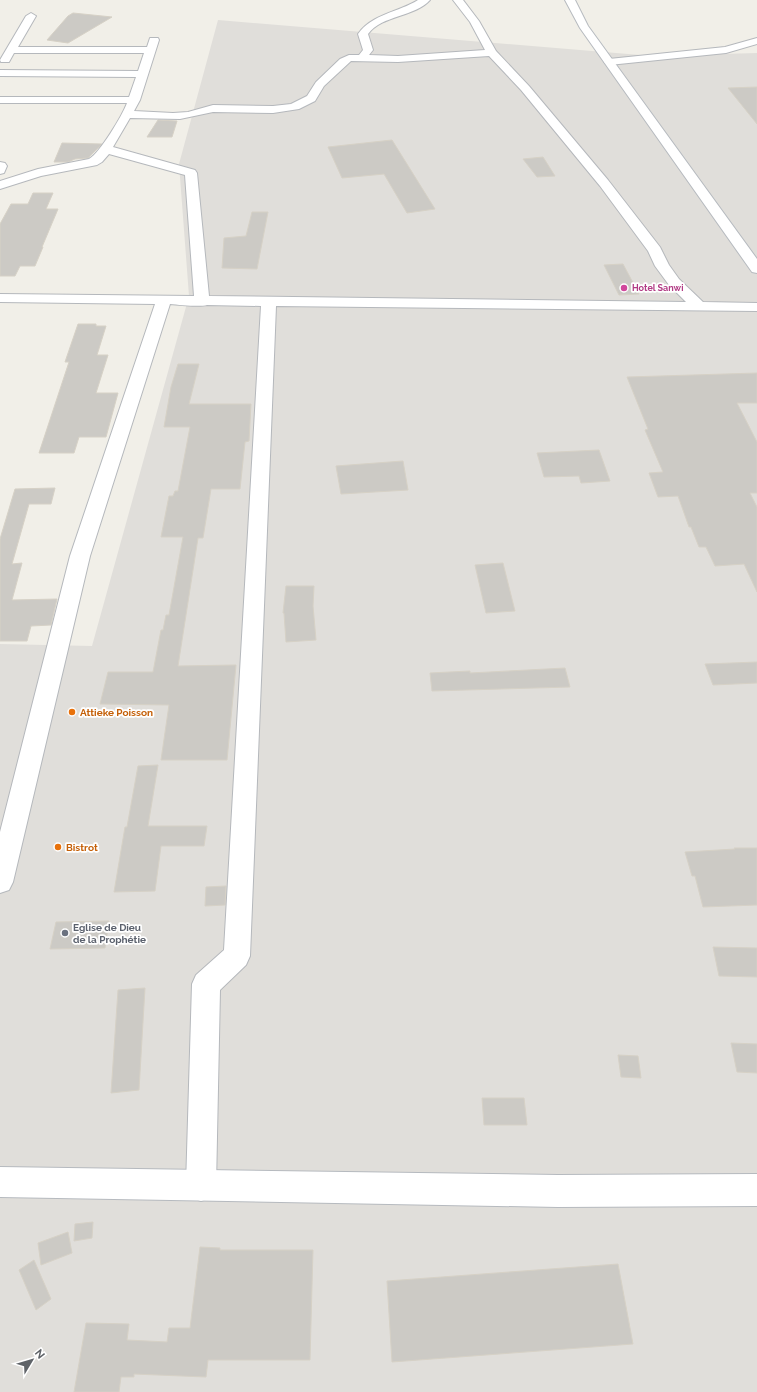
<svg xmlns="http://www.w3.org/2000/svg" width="757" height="1392" viewBox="0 0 757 1392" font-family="Raleway,sans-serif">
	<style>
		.industrial { fill: #e0deda }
		.building { fill: #cccac5; stroke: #d6d1c6 }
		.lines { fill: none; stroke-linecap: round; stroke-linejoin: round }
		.street-casing { stroke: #b5b8bc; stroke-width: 2 }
		.secondary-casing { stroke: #b6babf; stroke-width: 2 }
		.street { fill: #fff; fill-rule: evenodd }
		.secondary { fill: #fff; fill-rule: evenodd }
		.hotel-dot { fill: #d1479c; stroke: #fff; stroke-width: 1.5 }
		.food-dot { fill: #e8710a; stroke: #fff; stroke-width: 1.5 }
		.worship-dot { fill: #6b7280; stroke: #fff; stroke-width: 1.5 }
		.labels { text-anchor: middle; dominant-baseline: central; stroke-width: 3.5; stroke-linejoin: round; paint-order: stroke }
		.far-hotel-label { font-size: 9px; font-weight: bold; fill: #b23c85; stroke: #fff; text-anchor: start }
		.food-label { font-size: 10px; font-weight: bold; fill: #c56008; stroke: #fff; text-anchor: start }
		.worship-label { font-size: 10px; font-weight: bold; fill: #5b616d; stroke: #fff; text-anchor: start }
	</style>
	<rect width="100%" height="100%" fill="#f1efe8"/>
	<!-- industrial -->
	<path class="industrial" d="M218 20 652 56 757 53V1392H0V644L92 646 189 296 179 164Z"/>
	<!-- building -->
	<path class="building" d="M73 13 112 17 68 43 47 40 68 16Z
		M757 87V124L728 88Z
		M158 120 177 121 172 137H147Z
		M392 140 435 209 407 213 384 174 342 178 328 147Z
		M62 143 102 144 88 158 75 159 68 162H54Z
		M543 157 555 176 537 177 523 159Z
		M33 193H53L46 209H58L42 247H43L35 266H20L15 276H0V224L11 204H28Z
		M252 212H268L257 269 222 268 224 238 246 236Z
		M623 264 639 294 619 295 604 265Z
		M78 324H96V326H106L97 355H108L96 393H118L106 437H79L74 453H39L69 362H65Z
		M178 364H199L189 404H251L249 441 245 442 240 489H211L203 538H198L178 666 236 665 227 760H161L169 705 100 704 108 672H153L161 630H163L166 615H169L183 537H161L169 496H173L175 491H178L190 427H164L171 387Z
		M757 373V403H737L757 442V493H750L757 507V592L744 564 715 566 706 547H699L691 527H689L678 496 658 497 649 473 663 472 645 430 648 429 627 377Z
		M599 450 610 481 581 483 579 476 544 477 537 453Z
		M403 461 408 490 341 494 336 466Z
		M55 488 51 504H29L12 564 22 563 12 600 57 599 51 625 31 626 27 641H0V539L15 489Z
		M503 563 515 611 486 613 475 565Z
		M286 586H314L313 606 316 640 286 642 284 613H283Z
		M757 662V683L713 685 705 664Z
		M565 668 570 687 432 691 430 673 470 671V673Z
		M158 765 148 826H207L204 846H161L155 891 114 892 125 827H127L138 766Z
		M734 848H757V905L703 907 695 876H692L685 852 735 849Z
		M226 886 225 905 205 906 206 887Z
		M109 921 105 948 50 949 56 922Z
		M713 947 757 948V977L719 976Z
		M145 988 139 1090 111 1093 118 990Z
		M731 1043 757 1044V1073L737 1072Z
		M618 1055 638 1056 641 1078 621 1077Z
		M482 1098H524L527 1125H484Z
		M93 1222 92 1238 74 1241 75 1224Z
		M68 1232 72 1253 41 1265 38 1243Z
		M200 1247 220 1248V1250H313L310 1360H208L206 1377 134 1374V1377H121L119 1392H74L86 1323 129 1324 127 1340 167 1342 169 1328H190Z
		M34 1260 51 1299 36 1310 19 1270Z
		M618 1264 633 1344 392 1362 387 1281Z"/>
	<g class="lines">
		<defs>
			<path id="street" d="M418 0H430C415 17 382 15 368 34L373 50 369 55 398 56 485 50 470 22 453 0H463L479 21 496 51 529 86 608 180 660 247 669 265 679 279 703 302 757 303V311L276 306 250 956 246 965 220 990 216 1186 212 1197 201 1201 190 1197 186 1186 192 984 196 975 224 950 261 306 207 305C200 307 180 305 170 304L90 556 13 882 9 890 0 893V832L70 556 155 304 0 302V294L194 296 185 175 109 154 102 162 97 165 41 176 0 189V181L38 169 89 159C100 153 122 116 127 103H0V97H129L136 77 0 76V70L138 71 144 53H14L9 62H1L0 60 26 16 31 13 36 16 18 47H147L150 38H158L159 40 140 100 134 111 173 113 188 112 213 105 273 106 291 104 307 96 316 82 340 59 349 55H359L363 50 358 34C372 14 399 12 418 0ZM489 56 521 90 600 186 648 251 655 266 669 285 686 302 209 296 197 173 195 170 113 147 130 118 180 119 213 112 273 113 299 109 315 101 324 86 351 61 398 62Z
				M757 38V44L726 53 609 65 604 62 609 59 725 47Z
				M0 162 5 163 7 166 4 173 0 174Z"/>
			<path id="secondary" d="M565 0H575L588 26 757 259V273L752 272 580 28Z
				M0 1167 558 1175 757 1174V1206L558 1207 0 1197Z"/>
		</defs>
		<!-- street casing -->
		<use href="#street" class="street-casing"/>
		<!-- secondary casing -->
		<use href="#secondary" class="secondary-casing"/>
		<!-- street -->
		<use href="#street" class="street"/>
		<!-- secondary -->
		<use href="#secondary" class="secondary"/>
	</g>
	<!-- markers -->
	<circle class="hotel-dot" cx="624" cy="288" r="4"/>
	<g class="food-dot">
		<circle cx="72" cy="712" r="4"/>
		<circle cx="58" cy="847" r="4"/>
	</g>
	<circle class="worship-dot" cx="65" cy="933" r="4"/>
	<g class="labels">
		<!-- far-hotel labels -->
		<g class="far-hotel-label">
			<text x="632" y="288">Hotel Sanwi</text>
		</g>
		<!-- food labels -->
		<g class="food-label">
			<text x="80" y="712">Attieke Poisson</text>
			<text x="66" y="847">Bistrot</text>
		</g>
		<!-- worship labels -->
		<g class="worship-label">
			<text x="73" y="927">Eglise de Dieu<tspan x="73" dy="12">de la Prophétie</tspan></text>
		</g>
	</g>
	<!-- north arrow -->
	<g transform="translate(32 1360) rotate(52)" stroke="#ffffff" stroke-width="3" paint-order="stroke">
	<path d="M0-3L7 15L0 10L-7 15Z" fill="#5f6368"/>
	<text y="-6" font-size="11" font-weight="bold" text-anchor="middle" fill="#5f6368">N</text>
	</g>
</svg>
